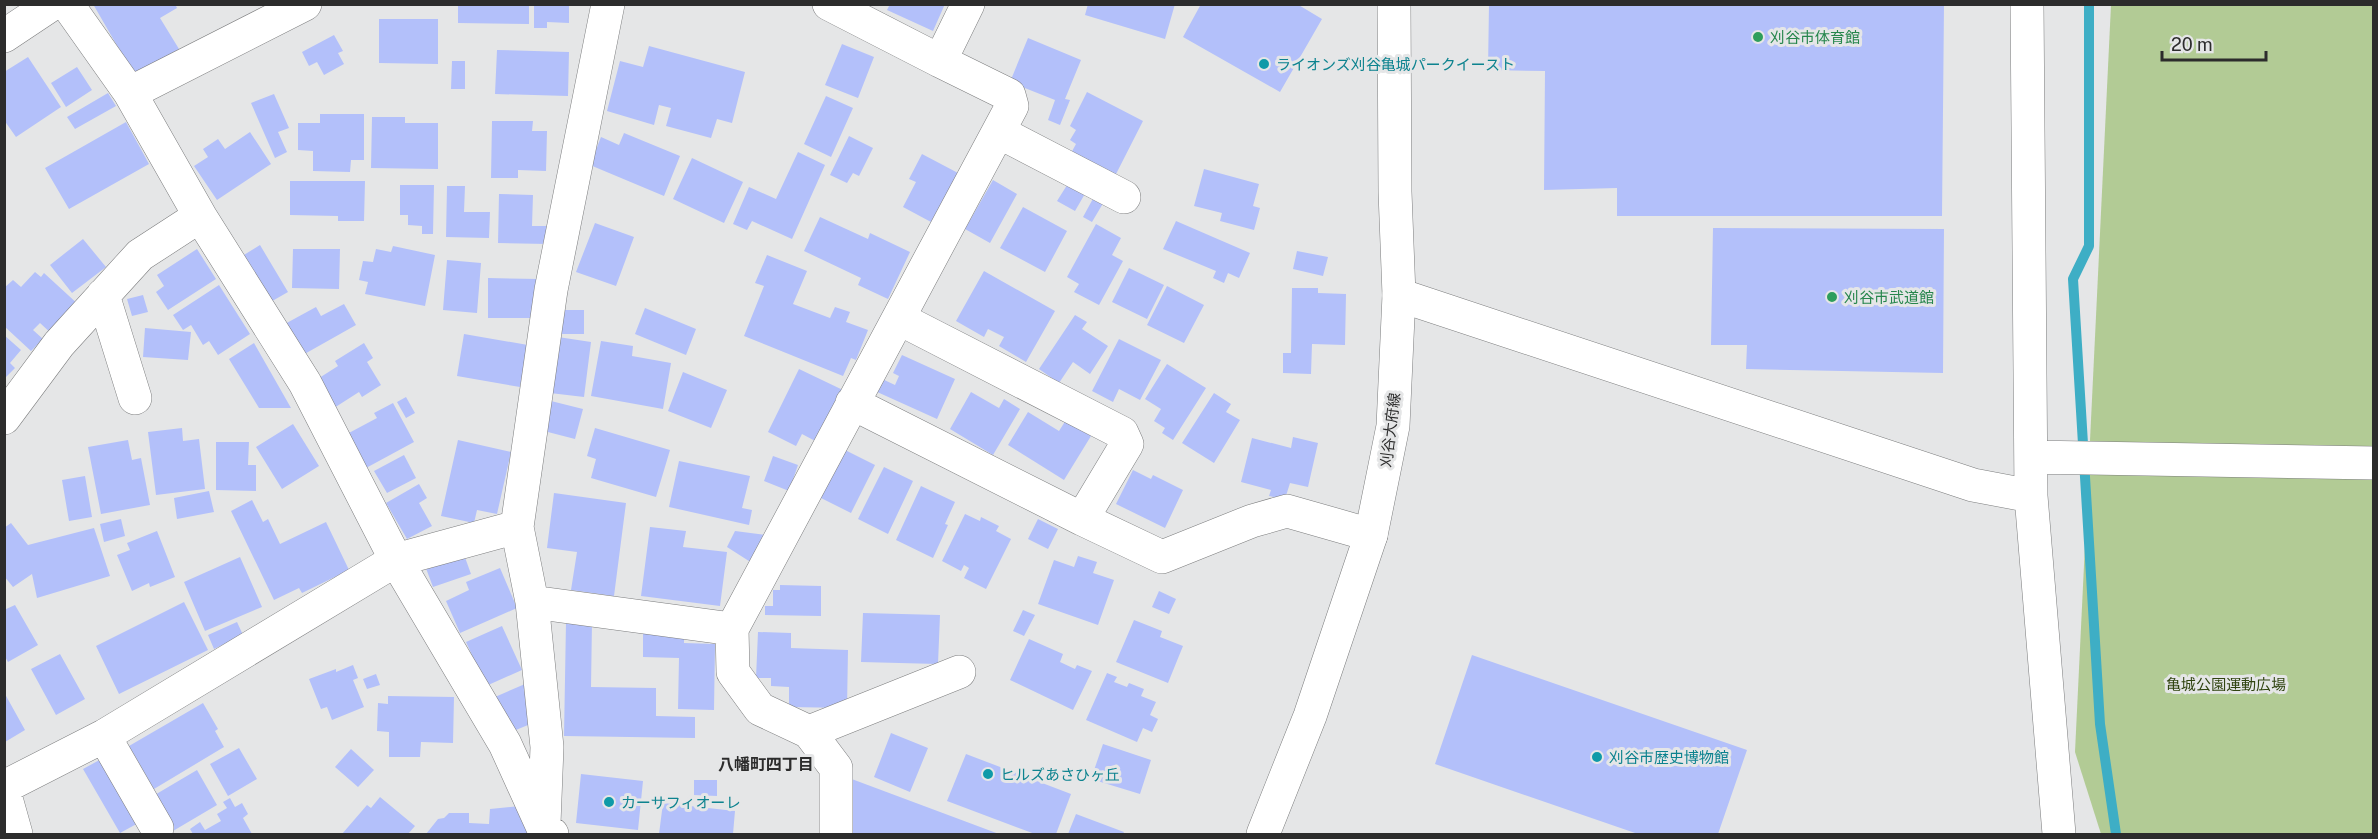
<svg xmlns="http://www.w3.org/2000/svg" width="2378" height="839" viewBox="0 0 2378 839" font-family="'Public Sans','Noto Sans JP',sans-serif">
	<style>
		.green { fill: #b2cb95 }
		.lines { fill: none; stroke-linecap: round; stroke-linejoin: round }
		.stream { stroke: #3eaec5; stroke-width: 10 }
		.building { fill: #b3c0fa }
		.minor-casing { stroke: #7c7d7e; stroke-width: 34 }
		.major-casing { stroke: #7c7d7e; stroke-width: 34 }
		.minor { stroke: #fff; stroke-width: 33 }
		.major { stroke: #fff; stroke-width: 33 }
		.leisure-dot { fill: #2e9e5b; stroke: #e5e6e7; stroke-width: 2 }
		.culture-dot { fill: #0f9aa8; stroke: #e5e6e7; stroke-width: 2 }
		.labels { text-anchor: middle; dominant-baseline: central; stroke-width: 6; stroke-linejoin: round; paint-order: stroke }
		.leisure-label { font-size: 15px; fill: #27864d; stroke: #e5e6e7; text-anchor: start }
		.culture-label { font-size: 15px; fill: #0d838f; stroke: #e5e6e7; text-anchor: start }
		.street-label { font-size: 15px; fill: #2c2c2c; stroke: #e5e6e7 }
		.park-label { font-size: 15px; fill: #304410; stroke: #e5e6e7 }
		.neighbourhood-label { font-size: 16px; font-weight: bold; fill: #2c2c2c; stroke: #e5e6e7 }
	</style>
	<rect width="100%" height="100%" fill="#e5e6e7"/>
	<!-- green -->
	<path class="green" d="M2111 5H2373V834H2101L2075 752Z"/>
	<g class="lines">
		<!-- stream -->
		<path class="stream" d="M2089 4V246L2073 279 2100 724 2116 834"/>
	</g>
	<!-- building -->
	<path class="building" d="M93 4H175L177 8 160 18 179 49 134 75Z
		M458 4H529V24L458 23Z
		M534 4H569V23L547 22V28H534Z
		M890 4H945L933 31 887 10Z
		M1088 4H1175L1165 39 1085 15Z
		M1201 4H1297L1322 19 1280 92 1183 37Z
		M1489 4H1944L1942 216H1617V188L1544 190 1545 71 1488 70Z
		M379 19H438V64L379 63Z
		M334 35 343 51 338 53 344 64 324 75 317 62 309 66 302 52Z
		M1028 38 1081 60 1065 99 1070 100 1060 125 1048 120 1055 100 1010 82Z
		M842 44 874 57 858 98 825 85Z
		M649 46 745 72 732 123 717 119 711 138 666 126 671 108 659 105 654 125 607 111 620 61 643 67Z
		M497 50 569 52 568 96 495 94Z
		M28 57 61 107 16 137 4 120V72Z
		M452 61H465V89H451Z
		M77 67 92 90 66 107 51 83Z
		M1087 92 1143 121 1114 178 1070 155 1076 144 1070 140 1076 130 1070 126Z
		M108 93 116 106 75 129 67 117Z
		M274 94 289 128 278 132 287 152 275 158 251 103Z
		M826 96 853 108 831 157 804 144Z
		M320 114H364V160H351L350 172 313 171V151L298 150V123H320Z
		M372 117H405V123H438V169L371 168Z
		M492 121H533L532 131H547L546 171 518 170V178H491Z
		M126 122 149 164 69 209 45 168Z
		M250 132 271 164 217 200 194 166 208 157 203 149 218 139 225 149Z
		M624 133 680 156 664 196 590 165 601 137 619 145Z
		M849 136 873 148 859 176 853 173 847 183 830 175Z
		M798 152 825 165 792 239 752 221 747 230 733 224 749 187 776 199Z
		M922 154 958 173 931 222 903 207 916 182 909 179Z
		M692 158 743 182 724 223 673 199Z
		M1204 169 1259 184 1253 206 1260 208 1254 230 1220 221 1222 213 1194 206Z
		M993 180 1017 194 990 243 965 229Z
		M290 181H365L364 221H338V216L290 215Z
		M1069 182 1086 192 1075 211 1057 201Z
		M400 185H434L433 234H422V226L408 225V215H400Z
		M447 186H465L464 212H490L489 238 446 237Z
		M499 194 533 195 532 226H549L548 244 498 243Z
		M1095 195 1105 200 1092 222 1083 217Z
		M1023 207 1067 231 1045 272 1000 248Z
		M820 217 868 239 870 233 910 252 888 299 858 285 861 278 804 251Z
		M1176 221 1250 253 1239 278 1228 273 1224 283 1213 278 1216 271 1163 249Z
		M595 223 634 237 616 286 576 272Z
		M1096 224 1121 238 1112 255 1123 261 1099 305 1074 292 1079 284 1067 277Z
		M1713 228 1944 229 1943 373 1746 369 1747 345H1711Z
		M83 239 106 267 72 293 50 265Z
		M260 245 288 292 267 304 239 258Z
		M393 246 435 255 425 306 365 294 368 282 359 280 363 261 373 262 376 249 391 252Z
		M197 249 216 279 168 310 156 292 164 286 157 275Z
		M293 249H340L339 289 292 288Z
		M1297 251 1328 257 1323 276 1293 269Z
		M767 255 807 271 793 304 830 318 835 307 850 312 846 322 868 330 856 360 851 358 843 376 744 336 764 286 755 283Z
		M447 260 481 263 477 313 443 310Z
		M1129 268 1164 285 1147 319 1112 302Z
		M984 271 1055 311 1026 362 999 346 1004 337 988 329 984 337 956 321Z
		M35 272 41 277 44 273 80 306 53 335 40 323 33 330 43 339 31 351 4 326V288L13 280 21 287Z
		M488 278 539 279 531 318H488Z
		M219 285 250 334 218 355 209 341 203 345 191 325 183 330 173 315Z
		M1167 286 1204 305 1184 343 1147 325Z
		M1292 288H1318V293L1346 294 1345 345 1312 344 1311 374 1283 373V353H1291Z
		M143 295 148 312 132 316 127 299Z
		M344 304 356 325 301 356 283 325 316 307 321 316Z
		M645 308 696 329 686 355 635 334Z
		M561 310H584V334H561Z
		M1075 315 1087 322 1082 329 1108 346 1090 374 1073 362 1059 383 1039 369Z
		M145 328 191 332 188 360 143 357Z
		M464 334 528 345 520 387 457 376Z
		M4 335 21 350 10 363 15 368 4 379Z
		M558 337 591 342 584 397 550 393Z
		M1119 339 1161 360 1140 400 1119 389 1113 402 1092 391Z
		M601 341 633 346 632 356 671 363 663 409 591 396Z
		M254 343 291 408H259L229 359Z
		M364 343 373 358 367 362 381 385 362 397 359 392 334 408 316 380 338 366 335 361Z
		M902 355 955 379 937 419 875 391 880 378 895 385 899 376 893 373Z
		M1167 364 1206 388 1173 440 1162 433 1165 428 1154 421 1161 409 1145 399Z
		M799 369 845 391 819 443 802 434 796 446 768 432Z
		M683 372 727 390 711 428 668 411Z
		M971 392 999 408 1004 399 1020 409 993 455 950 429Z
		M1214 393 1231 404 1226 412 1240 420 1214 463 1182 443Z
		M406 397 415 413 406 418 397 402Z
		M551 401 583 409 575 439 544 431Z
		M393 403 414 442 366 468 347 434 377 418 374 413Z
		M1028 412 1059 431 1066 420 1091 436 1064 480 1008 445Z
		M293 424 319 466 282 489 256 447Z
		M182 428 183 441 199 439 205 489 156 495 148 432Z
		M595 428 670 450 656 497 591 478 596 459 587 456Z
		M1293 437 1318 443 1308 487 1290 483 1285 499 1269 496 1271 490 1241 482 1252 438 1291 448Z
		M128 440 132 460 141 458 150 505 101 514 88 447Z
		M458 440 511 452 497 514 477 510 474 523 441 516Z
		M216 442H249L248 465H256V491L216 490Z
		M843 449 875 465 851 513 819 497Z
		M404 455 416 478 387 493 374 471Z
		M773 456 798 465 789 491 764 481Z
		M679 461 750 476 742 508 752 510 749 525 669 507Z
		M884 467 913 481 888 534 858 519Z
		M1133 470 1151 479 1153 475 1183 490 1165 528 1116 504Z
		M85 476 92 517 69 521 62 480Z
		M419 484 427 498 419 503 432 526 407 539 386 503Z
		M921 486 955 502 945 524 948 525 933 558 896 540Z
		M209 491 214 512 177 519 174 498Z
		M554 493 626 503 614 596 571 590 577 552 547 548Z
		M252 500 263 522 268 519 280 544 326 522 349 570 302 593 299 588 274 600 231 511Z
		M965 514 980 521 981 517 999 526 996 531 1011 539 986 589 964 578 969 568 964 565 961 571 942 561Z
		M121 519 125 536 104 542 100 524Z
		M1038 519 1058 529 1048 549 1028 539Z
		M11 523 28 545 94 528 110 576 37 598 32 574 13 587 4 576V528Z
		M650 527 686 531 683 547 727 552 720 606 641 596Z
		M157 531 175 577 150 587 149 583 132 591 117 555 130 550 127 543Z
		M735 531 767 535 752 563 727 547Z
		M462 549 471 574 433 587 424 563Z
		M1078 556 1097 562 1093 573 1114 580 1098 625 1038 604 1054 560 1074 567Z
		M240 557 262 607 205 631 184 582Z
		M500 568 517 608 460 633 446 601 469 590 466 582Z
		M780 585 821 586V616L765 615V606H773V590H780Z
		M1159 591 1176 599 1169 614 1152 607Z
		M184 602 208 650 119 694 96 646Z
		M15 605 38 645 8 662 4 655V610Z
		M1023 610 1035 615 1024 636 1013 631Z
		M863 613 940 615 938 664 861 662Z
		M1134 620 1162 631 1160 637 1183 646 1168 683 1116 662Z
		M237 622 243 635 214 649 208 635Z
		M566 622H592L591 687 656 688V716L695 717V738L564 736Z
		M502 626 522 670 486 686 466 642Z
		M758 632 791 633V648L848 650 847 708 789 707V687L771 686V678H756Z
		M643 633H684V643L715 644 714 710 678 709 679 658 643 657Z
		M1029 639 1063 654 1060 662 1075 669 1077 665 1092 671 1073 710 1010 680Z
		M60 654 85 699 56 715 31 669Z
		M1472 655 1747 750 1718 834H1638L1435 764Z
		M353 665 358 678 353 680 364 707 332 720 327 707 321 709 309 679 336 669V672Z
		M1107 673 1117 677 1114 682 1127 687 1129 683 1144 689 1141 696 1156 702 1150 715 1158 719 1152 732 1143 728 1137 742 1086 720Z
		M376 674 380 685 367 689 363 679Z
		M525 684 528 725 511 732 495 697Z
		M5 694 25 730 5 742Z
		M388 696 454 697 453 743 421 742 420 757H389V732L377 731 378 703 388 704Z
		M203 703 218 729 215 731 224 747 154 789 129 746Z
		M891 733 928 748 910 792 874 777Z
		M1103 744 1151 760 1140 794 1091 779Z
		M239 748 257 779 228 796 210 764Z
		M351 749 374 770 358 787 335 767Z
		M966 754 1071 794 1056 834H1035L947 801Z
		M105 757 142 821 120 833 83 769Z
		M197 770 217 805 173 831 153 796Z
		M581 774 643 781 638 830 576 823Z
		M849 778 999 834H847Z
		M694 780H717V796L694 795Z
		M380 797 415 826 408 834H342L367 805 371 808Z
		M230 798 235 807 242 803 248 814 243 818 252 834H193L190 829 200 822 205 830 221 821 217 814 227 808 223 802Z
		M663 803 735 811 733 834H659Z
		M520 806 528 814 527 834H426L438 819 444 818 449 813H469V823L489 824 490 809Z
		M1076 814 1124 832 1123 834H1068Z"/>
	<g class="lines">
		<defs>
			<path id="minor" d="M67 4 130 93 200 216 305 383 396 560 505 744 544 830 552 834
				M829 4 940 61 968 4
				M2027 4 2031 496 2059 834
				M4 36 52 4
				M130 93 305 4
				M999 132 1124 197
				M103 295 135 398
				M1399 295 1973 485 2031 496
				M852 403 1082 519 1127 444 1122 433 900 319
				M4 418 59 344 140 255 200 216
				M2031 457 2374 463
				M1082 519 1162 557 1252 521 1287 511 1371 535
				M532 602 732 629
				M809 732 959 672
				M104 736 157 828
				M4 787 104 736 396 560 517 527
				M4 791 16 834
				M544 824 547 747 532 602 517 527 551 290 608 4
				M836 834V768L809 732 760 709 733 672 732 629 1012 106 1009 95 940 61"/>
			<path id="major" d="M1263 834 1310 716 1371 535 1393 426 1399 295 1395 192 1394 4"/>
		</defs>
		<!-- minor casing -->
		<use href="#minor" class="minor-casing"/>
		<!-- major casing -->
		<use href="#major" class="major-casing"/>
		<!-- minor -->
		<use href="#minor" class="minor"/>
		<!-- major -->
		<use href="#major" class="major"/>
	</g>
	<!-- markers -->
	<g class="leisure-dot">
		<circle cx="1758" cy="37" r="6"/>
		<circle cx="1832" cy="297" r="6"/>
	</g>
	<g class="culture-dot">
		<circle cx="1264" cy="64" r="6"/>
		<circle cx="1597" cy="757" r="6"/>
		<circle cx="988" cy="774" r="6"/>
		<circle cx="609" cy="802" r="6"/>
	</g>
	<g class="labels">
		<!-- leisure labels -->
		<g class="leisure-label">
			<text x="1770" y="37">刈谷市体育館</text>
			<text x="1844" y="297">刈谷市武道館</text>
		</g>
		<!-- culture labels -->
		<g class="culture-label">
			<text x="1276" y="64">ライオンズ刈谷亀城パークイースト</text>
			<text x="1609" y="757">刈谷市歴史博物館</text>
			<text x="1000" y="774">ヒルズあさひヶ丘</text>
			<text x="621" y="802">カーサフィオーレ</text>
		</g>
		<!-- street labels -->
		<g class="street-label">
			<text transform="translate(1390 430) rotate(-83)">刈谷大府線</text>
		</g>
		<!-- park labels -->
		<g class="park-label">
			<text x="2226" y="684">亀城公園運動広場</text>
		</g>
		<!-- neighbourhood labels -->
		<g class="neighbourhood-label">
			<text x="766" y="764">八幡町四丁目</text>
		</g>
	</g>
	<!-- border -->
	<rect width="2378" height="839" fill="none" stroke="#2c2c2c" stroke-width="12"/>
	<!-- scale -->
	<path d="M2162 51v9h104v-9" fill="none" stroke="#2c2c2c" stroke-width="3"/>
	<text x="2171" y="51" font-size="18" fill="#2c2c2c" stroke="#e5e6e7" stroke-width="4.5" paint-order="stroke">20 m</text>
</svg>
